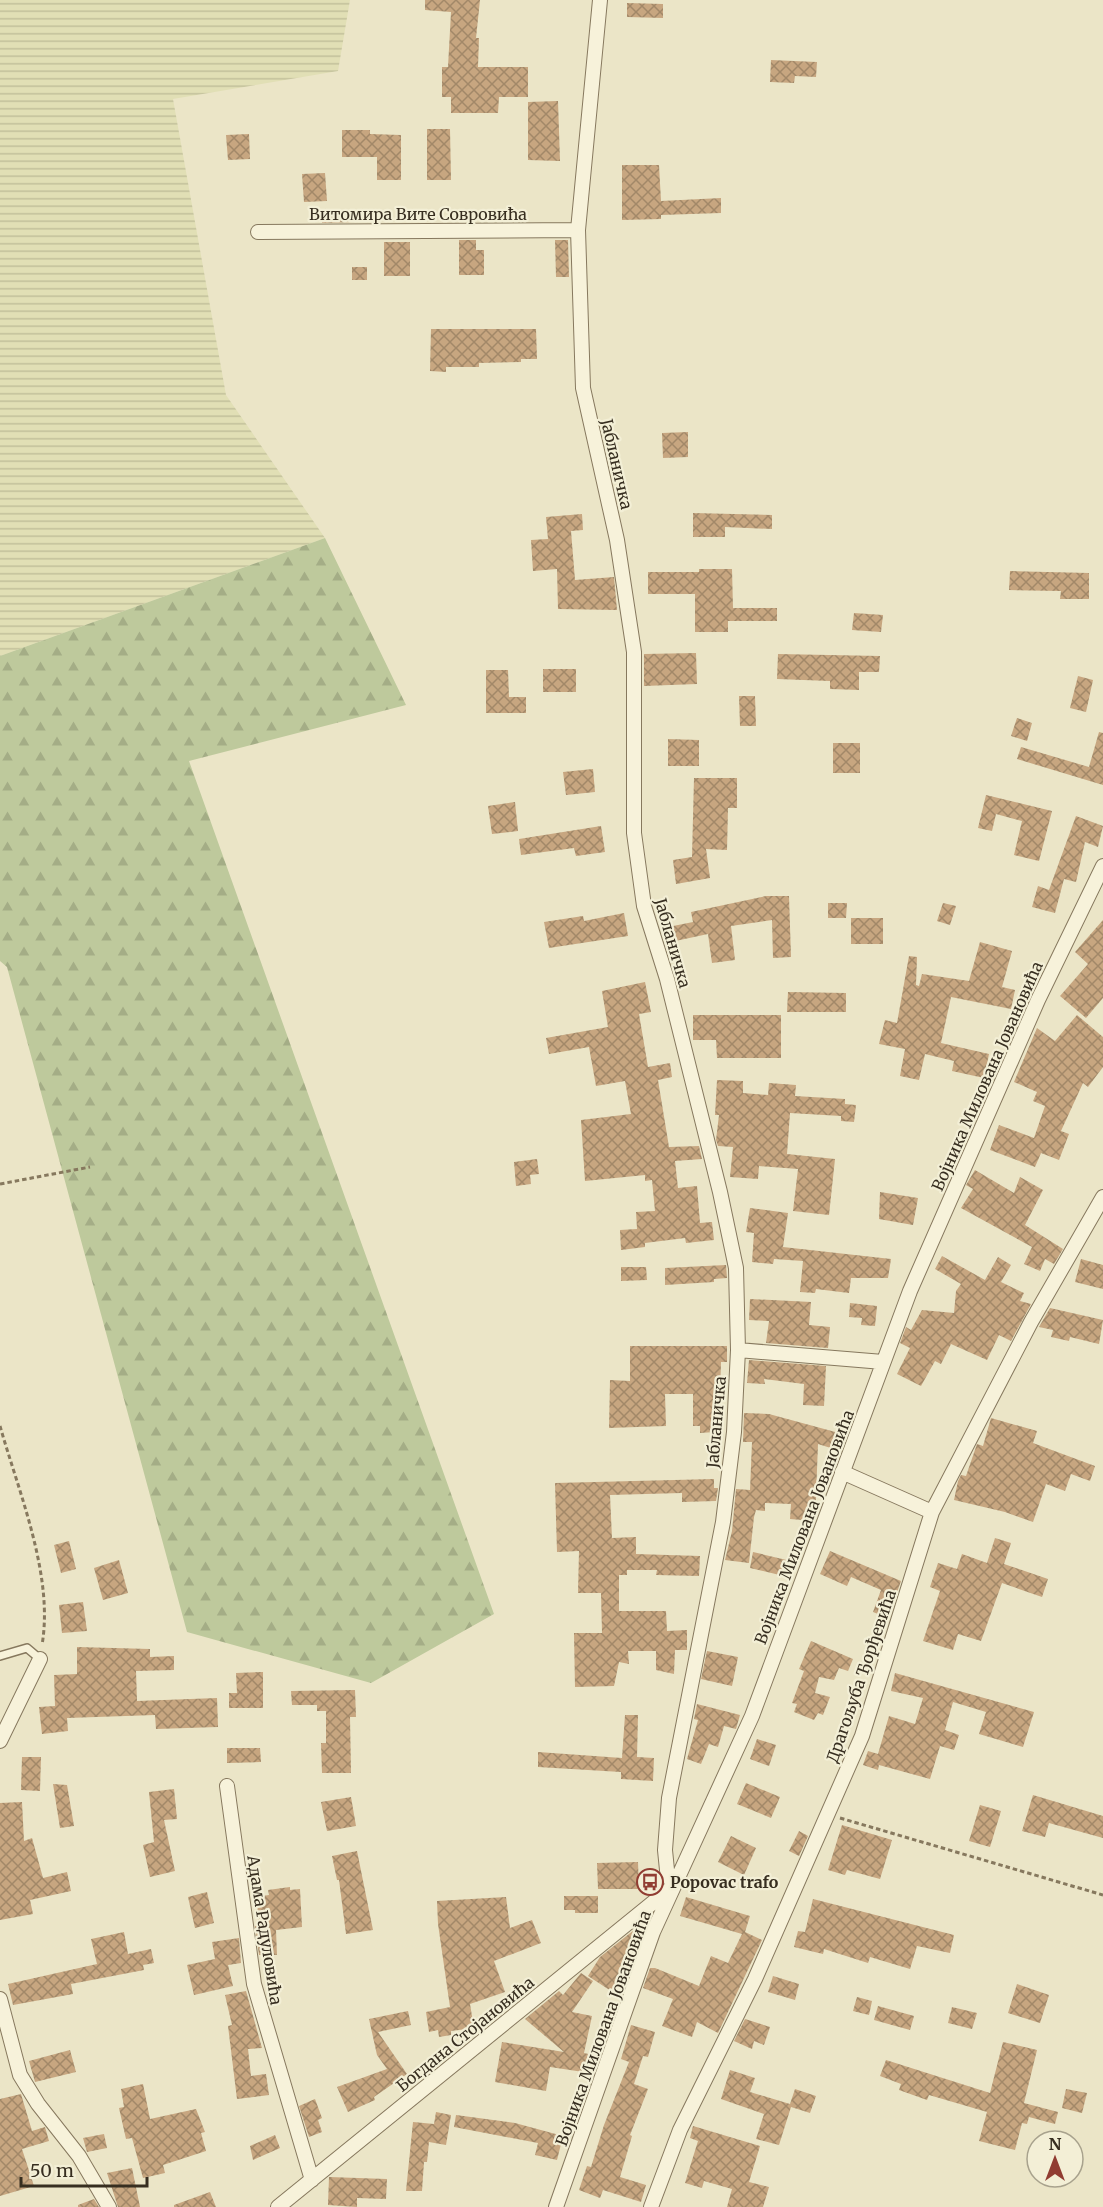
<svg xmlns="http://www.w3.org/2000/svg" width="1103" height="2207" viewBox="0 0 1103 2207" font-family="Merriweather,serif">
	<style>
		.farmland { fill: url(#farmland-rules) }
		.forest { fill: url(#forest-firs) }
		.building { fill: url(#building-cross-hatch) }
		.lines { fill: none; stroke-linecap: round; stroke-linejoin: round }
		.service-casing { stroke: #86785e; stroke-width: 10 }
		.minor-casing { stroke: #86785e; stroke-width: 16 }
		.path { stroke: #86785e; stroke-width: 3; stroke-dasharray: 4.5 3; stroke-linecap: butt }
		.service { stroke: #f7f2da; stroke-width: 7 }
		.minor { stroke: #f7f2da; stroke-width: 14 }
		.labels { text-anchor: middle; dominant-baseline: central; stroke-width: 4.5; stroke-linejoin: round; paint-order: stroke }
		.street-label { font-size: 16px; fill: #372e20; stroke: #f3efd6 }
		.poi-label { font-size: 16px; font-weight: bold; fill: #372e20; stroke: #f3efd6; text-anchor: start }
	</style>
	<defs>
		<pattern id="farmland-rules" width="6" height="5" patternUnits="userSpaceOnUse" patternTransform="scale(1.5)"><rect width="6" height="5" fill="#e1dfb5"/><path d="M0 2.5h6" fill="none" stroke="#c2c09b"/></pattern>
		<pattern id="forest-firs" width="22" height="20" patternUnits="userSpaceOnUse" patternTransform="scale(1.5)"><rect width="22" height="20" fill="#bec99c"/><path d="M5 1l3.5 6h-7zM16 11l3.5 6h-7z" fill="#a4ad86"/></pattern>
		<pattern id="building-cross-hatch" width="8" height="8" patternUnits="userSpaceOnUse" patternTransform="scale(1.5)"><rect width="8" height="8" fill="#c7a680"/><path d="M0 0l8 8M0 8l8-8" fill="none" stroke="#a28868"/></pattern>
	</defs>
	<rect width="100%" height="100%" fill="#ebe5c7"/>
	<!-- farmland -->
	<path class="farmland" d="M0 0H350L338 71 173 99 226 395 325 538 0 656Z"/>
	<!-- forest -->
	<path class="forest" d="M325 538 406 705 189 761 494 1614 371 1683 187 1632 7 967 0 961V656Z"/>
	<!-- building -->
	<path class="building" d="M425 0H480L476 38H479L478 67H528V97H499L498 113H451V97H442V67H448L451 12 425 10Z
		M627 3 663 4V18L627 17Z
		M771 60 817 62 816 77 795 76 794 83 770 82Z
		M558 101 560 161 528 160V102Z
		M427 129H450L451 180H427Z
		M342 130H370V134L401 135V180H377V157H342Z
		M249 134 250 159 228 160 226 135Z
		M622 165H659L661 201 721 198V213L661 215V219L622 220Z
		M325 173 327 201 304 202 302 174Z
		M323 213 356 214 355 222 322 223Z
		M459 240H476V250H484V275H459Z
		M555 240H568L569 277H556Z
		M384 242H410V276H384Z
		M352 267H367V280H352Z
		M431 329H536L537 359H521V362L479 363V367H446V372L430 371Z
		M688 432V457L663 458 662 433Z
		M693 513 772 515V529L725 527V537H693Z
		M582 514 583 530 571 531 575 580 614 577 617 610 558 609 557 569 533 571 531 540 548 539 546 517Z
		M699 569H732L733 608H777V621H728V632H695V594H648V572H699Z
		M1010 571 1089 573V599H1060L1061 591 1009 590Z
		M854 613 883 615 881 632 852 630Z
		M696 653 697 684 644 686V654Z
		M778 654 880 656 879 672H859V690L830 689V681L777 679Z
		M543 669H576V692H543Z
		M486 670H508L509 697H526V713H486Z
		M1078 676 1093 680 1086 712 1070 708Z
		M739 696H755L756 726H740Z
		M1017 718 1032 723 1027 741 1011 736Z
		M1099 732 1103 733V785L1017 759 1021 747 1089 767Z
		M668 739 699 740V766H668Z
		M833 743H860V773H833Z
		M593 769 595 792 566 795 563 772Z
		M694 778H737V808H728L727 850 706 849 710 878 676 884 673 860 692 857Z
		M986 795 1052 811 1039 861 1014 855 1022 821 996 814 992 831 978 828Z
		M515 802 518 831 492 834 488 806Z
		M1076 816 1103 826 1098 847 1085 842 1076 882 1064 879 1055 913 1032 907 1038 886 1049 890Z
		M601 826 605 852 576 856 574 848 521 855 519 839Z
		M766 896H789L791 957 773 958 772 920 731 926 735 960 712 963 708 934 666 943 663 928 693 922 691 912Z
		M828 903H847L846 918H828Z
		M943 903 956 906 950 925 937 921Z
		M624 913 628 936 549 948 544 922 583 916 584 921Z
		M851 918H883V944H851Z
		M1103 920V998L1086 1018 1060 996 1088 964 1075 952Z
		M980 942 1012 951 1002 987 1015 990 1011 1009 951 997 941 1043 989 1054 984 1078 952 1071 954 1061 925 1054 919 1080 900 1076 905 1049 879 1044 885 1020 897 1023 909 956 917 957 916 985 919 986 922 974 969 981Z
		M645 982 651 1012 639 1014 648 1067 670 1063 672 1077 658 1080 669 1147 699 1146 702 1159 675 1161 678 1188 697 1186 700 1223 712 1222 714 1240 686 1243 685 1238 645 1243V1247L621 1250 620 1230 637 1229 636 1212 655 1211 652 1180 645 1181V1175L585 1181 581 1120 631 1114 625 1081 596 1086 589 1047 549 1054 546 1038 608 1027 602 991Z
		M788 992 846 993V1012H787Z
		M693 1015H781V1058H717L716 1040H693Z
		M1077 1015 1103 1037V1067L1088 1087 1083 1083 1061 1131 1069 1134 1059 1160 1041 1153 1035 1167 990 1150 999 1125 1034 1138 1045 1106 1033 1101 1037 1092 1014 1082 1037 1028 1055 1041Z
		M717 1080 743 1081V1093L768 1095 769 1083 796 1085 795 1096 845 1099V1104L856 1105 854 1122 841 1121V1116L790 1113 787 1154 835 1159 829 1215 793 1211 798 1169 759 1166 758 1179 730 1177 733 1147 718 1146 716 1140 719 1115H715Z
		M537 1159 539 1174 530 1175 531 1184 516 1186 514 1162Z
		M975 1170 1014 1193 1020 1177 1043 1190 1025 1225 1063 1249 1054 1264 1045 1259 1040 1271 1024 1264 1032 1247 961 1208 973 1189 966 1185Z
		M880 1192 918 1198 913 1225 879 1219Z
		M750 1208 788 1213 783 1247 891 1259 888 1278H851L849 1293 816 1289 815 1293 800 1292 803 1261 774 1259 773 1264 752 1262 754 1233 746 1232Z
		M942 1256 985 1280 998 1257 1011 1265 1001 1282 1024 1293 1020 1301 1031 1304 1011 1341 999 1335 987 1360 951 1344 941 1364 935 1361 921 1386 897 1374 910 1348 900 1343 906 1327 911 1330 922 1310 954 1313 956 1291 961 1284 935 1269Z
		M1081 1259 1103 1265V1289L1075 1282Z
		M726 1265 727 1278 714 1279V1282L665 1285V1268Z
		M621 1267H646L647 1280 621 1281Z
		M750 1299 811 1302 809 1325 830 1327 828 1348 766 1343 769 1321 749 1320Z
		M850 1303 877 1306 875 1326 861 1325 862 1318 849 1317Z
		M1050 1308 1103 1320 1099 1344 1070 1337 1069 1341 1051 1337 1053 1330 1039 1327Z
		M630 1346H727V1362H721L720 1395H715V1432L700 1433V1426H693V1394H665L666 1426 609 1428 610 1380 630 1381Z
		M749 1360 826 1366 824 1406 803 1405 804 1384 764 1379 765 1384 747 1383Z
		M744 1413 769 1414 839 1433 834 1449 818 1444 815 1521 790 1519 791 1504 765 1503V1511L756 1510 754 1517 749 1563 725 1560 732 1531 736 1489 750 1490 752 1442H743Z
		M991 1418 1037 1431 1033 1443 1095 1466 1090 1481 1071 1474 1065 1491 1046 1484 1033 1522 1005 1512 954 1500 958 1481 961 1475 966 1476 977 1444 983 1446Z
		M714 1479V1488H718L716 1501 682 1502V1493L610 1495 612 1538 636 1537V1554L700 1556 699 1576 656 1575 657 1570H627V1575H619V1611H666L667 1631 687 1630V1650H675L674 1674 656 1670V1651H628L629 1664 619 1662 614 1686 575 1687 574 1633H602L601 1593H578L579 1551 557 1552 555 1483Z
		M995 1538 1011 1543 1004 1564 1048 1579 1042 1597 1002 1583 981 1641 958 1634 953 1650 923 1641 940 1591 930 1587 938 1563 957 1569 962 1554 987 1563Z
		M69 1541 76 1569 61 1573 54 1545Z
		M830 1551 901 1581 888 1618 873 1612 881 1590 851 1577 847 1586 820 1574Z
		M753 1552 795 1562 788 1577 750 1568Z
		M119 1560 128 1593 103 1600 94 1568Z
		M83 1602 87 1631 62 1633 59 1605Z
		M811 1641 853 1659 848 1671 839 1668 834 1680 819 1677 815 1693 830 1697 823 1715 818 1713 814 1720 794 1712 797 1704 792 1703 804 1671 799 1669Z
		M77 1647 150 1649V1657L174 1656V1670L136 1671 137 1701 217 1698 218 1727 156 1729 155 1715 67 1718 68 1731 42 1734 39 1707 55 1706 54 1675 77 1674Z
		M707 1651 738 1657 732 1686 701 1679Z
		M263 1672V1708H229V1693H237L236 1673Z
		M895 1673 1034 1712 1023 1747 979 1734 986 1712 953 1702 945 1730 959 1735 954 1750 940 1746 930 1779 879 1765 878 1770 863 1765 868 1751 878 1754 889 1716 915 1724 923 1698 891 1691Z
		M355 1690 356 1717H350L351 1773H322L321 1743H326V1711H317V1705H292L291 1691Z
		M697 1704 740 1715 736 1729 724 1726 718 1747 709 1744 701 1764 687 1759 698 1720 694 1719Z
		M625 1715H638L637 1757 654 1758 653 1781 621 1779V1772L538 1767V1752L622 1758Z
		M757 1739 776 1745 769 1766 750 1759Z
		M227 1748H260L261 1762 227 1763Z
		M22 1757H41L40 1791 21 1790Z
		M746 1783 780 1797 771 1818 737 1804Z
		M53 1784 67 1785 74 1826 60 1828Z
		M174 1789 177 1819 164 1820 175 1871 150 1877 143 1845 154 1842 149 1792Z
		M1033 1795 1103 1816V1838L1049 1823 1045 1837 1022 1831Z
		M351 1797 356 1826 327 1831 321 1802Z
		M22 1802 24 1841 32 1838 43 1878 67 1872 71 1891 30 1900 33 1914 0 1920V1803Z
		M980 1805 1001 1811 990 1847 969 1841Z
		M842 1825 892 1840 880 1879 847 1870 845 1875 828 1870Z
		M799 1831 808 1836 799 1856 789 1851Z
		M731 1836 756 1848 744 1875 718 1862Z
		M357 1851 373 1930 346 1934 339 1880H337L332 1856Z
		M638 1862 639 1889H598L597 1863Z
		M290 1887V1890L300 1889 302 1927 276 1930 277 1955H259L255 1926H259L256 1897 269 1895 268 1890Z
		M207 1892 214 1923 195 1928 188 1897Z
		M564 1896H598V1913H575V1910H564Z
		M506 1897 510 1928 532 1920 541 1943 494 1961 505 1992 470 2004 474 2028 451 2031V2035L439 2037 438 2030 429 2032 426 2012 450 2007 438 1924 437 1901Z
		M686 1897 750 1916 745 1932 762 1940 718 2033 697 2022 692 2037 662 2026 673 1999 643 1988 650 1968H655L699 1986 711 1956 728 1963 742 1934 680 1916Z
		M813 1899 954 1935 950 1953 917 1946 910 1969 870 1957 868 1963 824 1949 823 1954 794 1947 798 1931 805 1932Z
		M634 1930 639 1935 628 1970 625 1969 611 1991 588 1976 600 1957Z
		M124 1932 128 1954 151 1949 154 1963 143 1965 144 1970 71 1984 73 1994 13 2005 8 1984 97 1964 91 1939Z
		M239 1938 241 1963 228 1965 233 1986 194 1995 187 1965 215 1959 212 1942Z
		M581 1973 593 1981 572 2012 592 2016 584 2053 593 2055 590 2073 550 2067 546 2091 495 2082 502 2042 564 2052 525 2019 559 1991 563 1995Z
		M773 1976 799 1984 795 2000 768 1992Z
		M1017 1984 1049 1995 1040 2023 1008 2013Z
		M246 1991 262 2048 248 2049 251 2076 266 2074 269 2095 237 2099 228 2026 232 2025 225 1995Z
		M857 1997 872 2001 869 2015 853 2011Z
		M878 2006 914 2016 910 2030 874 2020Z
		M952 2007 977 2013 972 2029 948 2023Z
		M408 2011 411 2025 378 2032 407 2074 374 2097 375 2100 348 2112 337 2087 387 2069 377 2055 369 2019Z
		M745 2019 770 2027 764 2045 754 2041 752 2049 734 2041Z
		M631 2025 655 2032 648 2057 643 2056 634 2084 648 2089 630 2135 632 2136 620 2177 646 2185 641 2202 603 2190 600 2198 579 2190 587 2166 591 2167 604 2125 629 2062 621 2059Z
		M1003 2042 1037 2050 1024 2103 1058 2112 1055 2124 1029 2117 1027 2124 1022 2123 1015 2150 979 2141 987 2112 929 2095 927 2100 899 2090 901 2084 880 2076 886 2060 990 2093Z
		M70 2050 76 2072 35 2082 29 2061Z
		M730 2070 755 2078 750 2092 790 2104 795 2089 816 2096 810 2113 791 2107 779 2145 756 2139 764 2114 721 2099Z
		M143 2084 150 2119 196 2109 205 2132 201 2133 206 2151 163 2165 165 2173 143 2178 132 2138 126 2139 119 2108 124 2107 121 2089Z
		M1066 2089 1087 2093 1082 2113 1062 2108Z
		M21 2094 32 2131 45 2127 49 2141 22 2149 34 2186 0 2196V2099Z
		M315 2099 322 2118 318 2120 322 2132 309 2137 299 2106Z
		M436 2112 451 2115 446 2145 429 2142 427 2162H424L422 2191H406L413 2122 434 2124Z
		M456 2115 515 2123 563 2136 557 2160 535 2155 538 2143 454 2127Z
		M693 2126 760 2146 749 2182 769 2187 763 2207H727L732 2189 704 2181 702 2188 685 2183 698 2141 690 2138Z
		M104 2134 107 2148 87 2152 83 2138Z
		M275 2135 280 2148 253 2160 250 2146Z
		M132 2168 140 2207H118L107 2173Z
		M329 2177 387 2179 386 2199 357 2198V2207L328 2205Z
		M210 2192 216 2207H174V2205Z
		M94 2199 99 2207H78V2205Z"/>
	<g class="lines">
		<defs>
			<path id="service" d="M0 1656 27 1648 40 1659"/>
			<path id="minor" d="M600 0 578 230 583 388 617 540 634 652V833L644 906 667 979 720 1192 736 1268 738 1350 734 1432 723 1522 669 1798 665 1850 667 1870 673 1887
				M258 232 578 230
				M738 1350 883 1362
				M842 1472 932 1512
				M0 1741 40 1659
				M227 1786 254 1984 312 2180
				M0 1999 20 2075 38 2104 79 2156 109 2207
				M278 2207 671 1888
				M556 2207 653 1932 752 1716 910 1291 1038 1000 1103 866
				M651 2207 680 2130 755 1979 862 1736 932 1512 1031 1322 1103 1197"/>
		</defs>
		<!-- service casing -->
		<use href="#service" class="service-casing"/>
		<!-- minor casing -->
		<use href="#minor" class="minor-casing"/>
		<!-- path -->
		<path class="path" d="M0 1184 90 1167
			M0 1426C19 1493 54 1576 42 1645
			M840 1818 1103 1895"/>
		<!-- service -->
		<use href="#service" class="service"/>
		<!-- minor -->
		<use href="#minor" class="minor"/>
	</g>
	<!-- icons -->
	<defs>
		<symbol id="bus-ring" viewBox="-11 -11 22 22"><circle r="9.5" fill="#f3efd6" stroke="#913d32" stroke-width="1.5"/><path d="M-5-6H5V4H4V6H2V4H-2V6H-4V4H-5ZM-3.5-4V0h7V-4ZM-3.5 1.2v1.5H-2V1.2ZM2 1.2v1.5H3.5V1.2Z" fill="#913d32"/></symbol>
	</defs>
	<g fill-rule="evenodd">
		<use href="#bus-ring" x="635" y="1867" width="30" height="30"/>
	</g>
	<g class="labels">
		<!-- street labels -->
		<g class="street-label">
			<text x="418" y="214">Витомира Вите Совровића</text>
			<text transform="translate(617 464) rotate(77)">Јабланичка</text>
			<text transform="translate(673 943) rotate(74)">Јабланичка</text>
			<text transform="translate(987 1076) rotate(-66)">Војника Милована Јовановића</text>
			<text transform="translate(716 1422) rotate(-85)">Јабланичка</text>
			<text transform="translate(804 1527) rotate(-69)">Војника Милована Јовановића</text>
			<text transform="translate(861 1676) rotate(-71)">Драгољуба Ђорђевића</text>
			<text transform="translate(265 1930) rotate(81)">Адама Радуловића</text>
			<text transform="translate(603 2028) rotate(-70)">Војника Милована Јовановића</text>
			<text transform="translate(465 2034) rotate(-39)">Богдана Стојановића</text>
		</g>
		<!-- poi labels -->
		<g class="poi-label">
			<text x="670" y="1882">Popovac trafo</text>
		</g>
	</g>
	<!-- north arrow -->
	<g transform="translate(1055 2159)"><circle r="28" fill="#f3efd6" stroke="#a8a28d" stroke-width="1.5"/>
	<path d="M0-4.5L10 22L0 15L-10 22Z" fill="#913d32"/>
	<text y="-9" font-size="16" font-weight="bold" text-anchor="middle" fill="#372e20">N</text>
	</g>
	<!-- scale -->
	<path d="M21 2177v9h126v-9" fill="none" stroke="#372e20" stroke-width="3"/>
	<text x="30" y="2177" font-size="18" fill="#372e20" stroke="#f3efd6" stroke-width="4.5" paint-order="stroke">50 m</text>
</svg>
